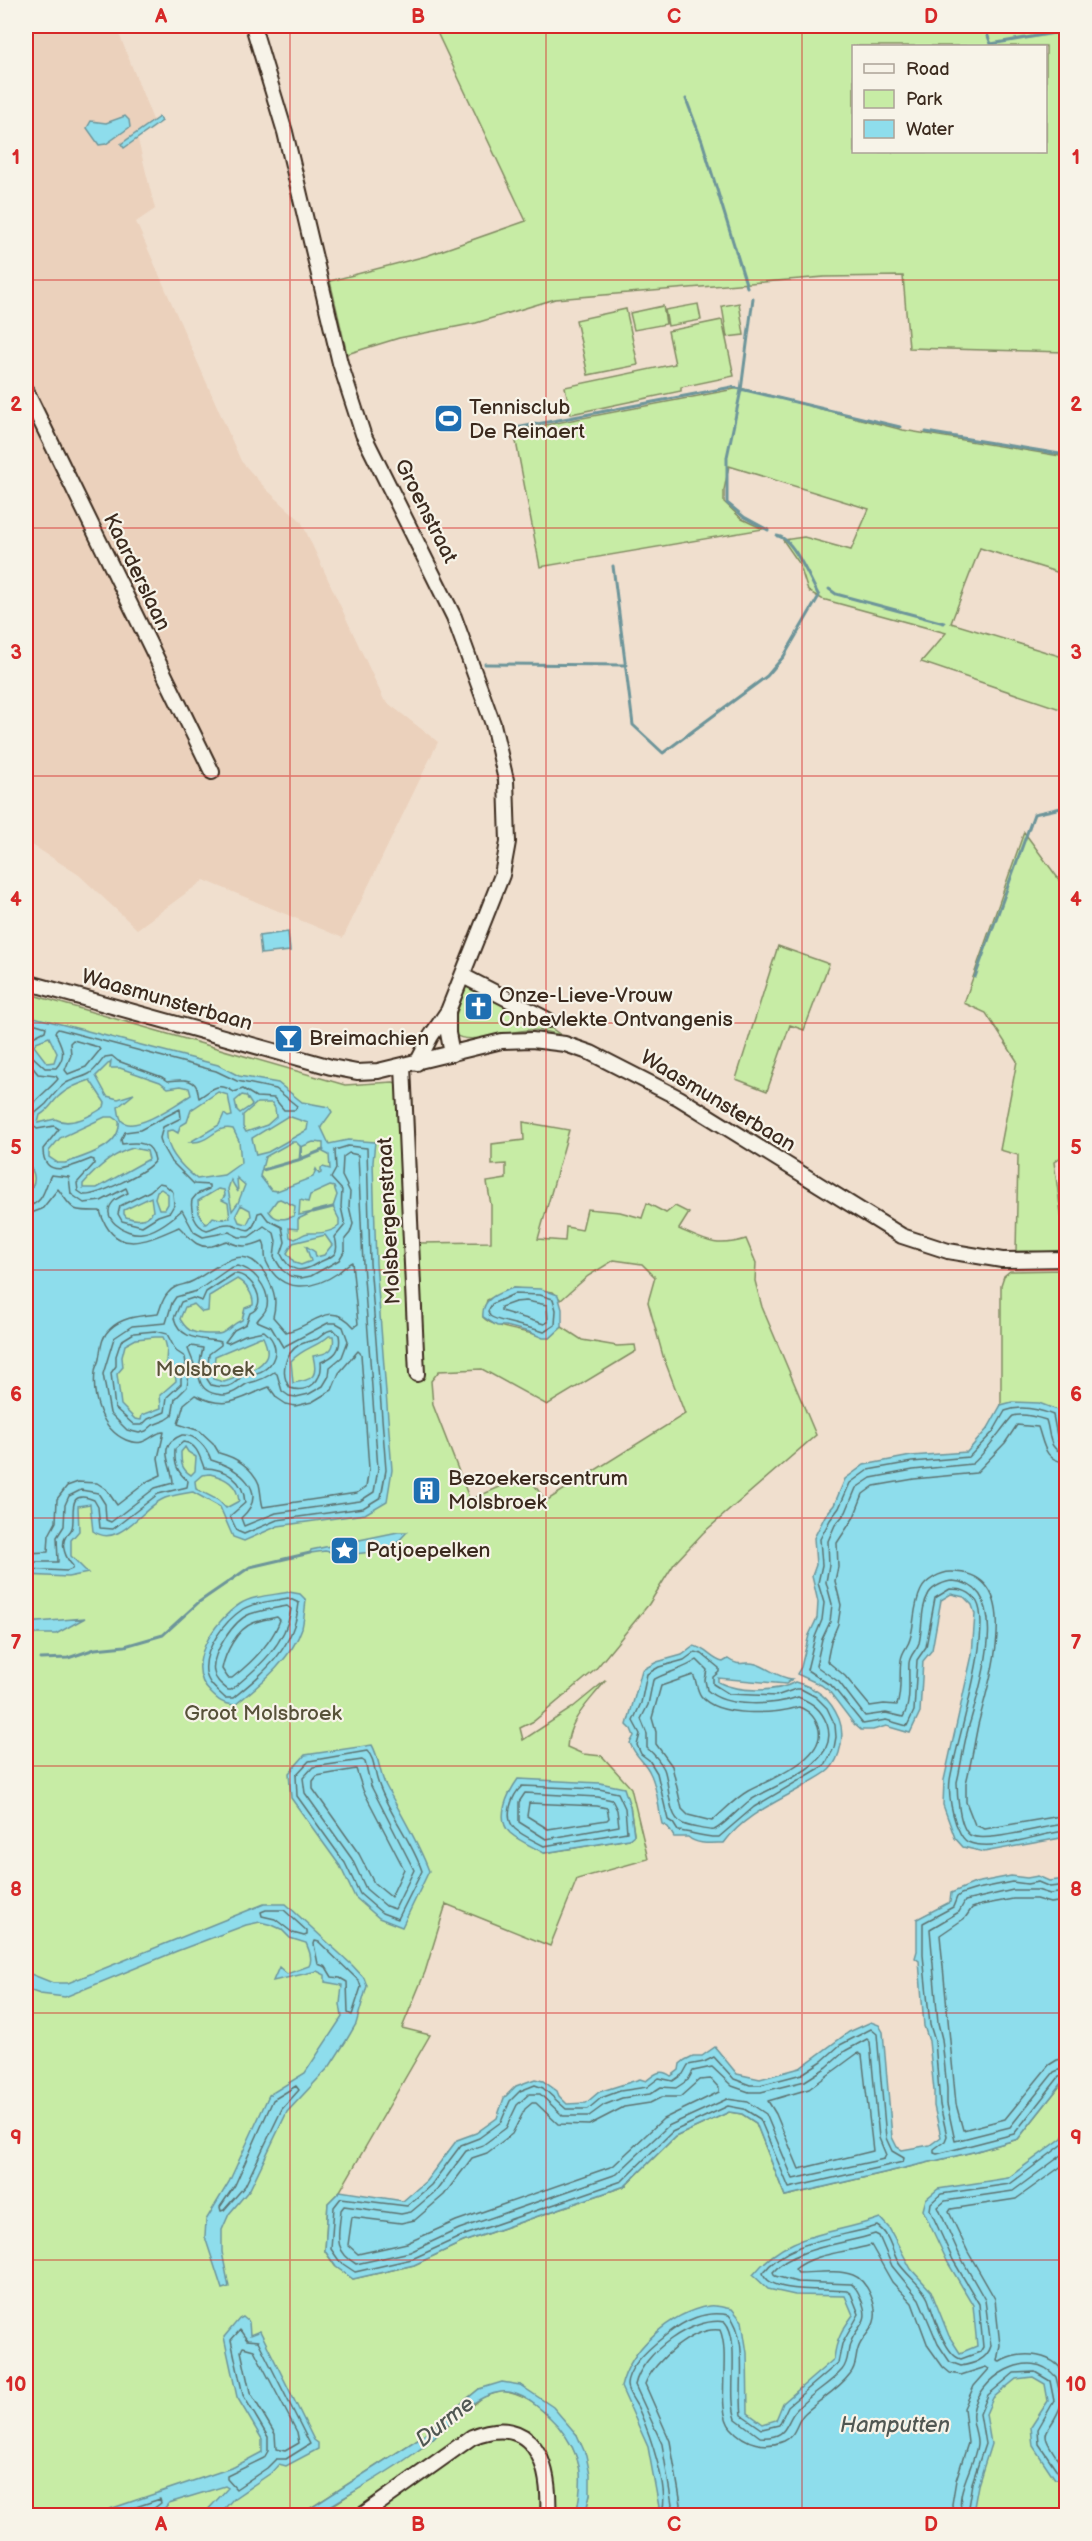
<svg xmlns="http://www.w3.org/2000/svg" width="1092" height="2541" viewBox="0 0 1092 2541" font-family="'Balsamiq Sans',sans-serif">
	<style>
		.built { fill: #ebd1bc }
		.green { fill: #c7eca5; stroke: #818b62; stroke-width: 1.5; fill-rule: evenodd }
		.water { fill: #8eddec; stroke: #6d959a; stroke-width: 1.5; fill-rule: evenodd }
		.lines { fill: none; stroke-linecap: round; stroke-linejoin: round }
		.shore { stroke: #5c7270; stroke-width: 1.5 }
		.stream { stroke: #6d959a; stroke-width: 3 }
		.minor-casing { stroke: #3b2a1e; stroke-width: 18 }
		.minor { stroke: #f7f3e8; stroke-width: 14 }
		.grid { fill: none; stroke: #d62828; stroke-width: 1.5; stroke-opacity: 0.55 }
		.labels { text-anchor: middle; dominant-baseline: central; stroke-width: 4.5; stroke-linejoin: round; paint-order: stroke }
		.poi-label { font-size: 21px; fill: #3b2a1e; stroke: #f7f3e8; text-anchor: start }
		.street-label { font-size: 21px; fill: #3b2a1e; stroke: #f7f3e8 }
		.park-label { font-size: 21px; fill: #575139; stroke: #f7f3e8 }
		.water-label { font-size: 22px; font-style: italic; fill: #505752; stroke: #f7f3e8 }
		.neatline { fill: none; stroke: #d62828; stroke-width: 2 }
		.grid-label { font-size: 20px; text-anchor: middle; font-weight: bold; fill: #d62828 }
	</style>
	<rect width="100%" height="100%" fill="#f0dfce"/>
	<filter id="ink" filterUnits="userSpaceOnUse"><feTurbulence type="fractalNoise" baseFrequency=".0167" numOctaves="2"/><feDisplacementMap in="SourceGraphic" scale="12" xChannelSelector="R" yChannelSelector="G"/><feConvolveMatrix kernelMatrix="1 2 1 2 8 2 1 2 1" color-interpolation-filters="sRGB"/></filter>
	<g filter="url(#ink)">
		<!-- built -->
		<path class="built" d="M26 26H116L155 125 137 136 155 209 136 222 241 461 266 489 301 521 384 700 438 742 343 938 204 880 137 929 79 875 26 841Z"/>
		<!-- green -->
		<path class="green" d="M434 26H1066V352L909 348 903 276 824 277 555 299 476 323 399 338 347 354 330 281 426 256 526 221ZM854 46H1046V152H854Z
			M739 303 744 335 727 337 722 306Z
			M698 304 701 320 668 326 665 310Z
			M663 306 666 324 634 330 630 313Z
			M626 309 638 365 588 375 576 320Z
			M722 320 734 376 681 387V391L571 414 565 387 675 364 668 331Z
			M740 388 903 430 1066 457V575L980 548 951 623 1066 658V711L921 662 946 633 822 599 808 591 799 563 783 540 804 537 851 550 869 509 729 466 724 490V502L742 519 763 529 540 567 514 431Z
			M1024 832 1066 889V1153L1054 1162 1066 1250 1050 1252 1016 1251 1018 1155 1000 1150 1017 1061 986 1013 964 1003Z
			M778 946 829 964 804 1030 790 1025 767 1091 736 1079Z
			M466 986C500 999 532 1014 561 1035 552 1033 542 1030 533 1030 511 1029 470 1047 454 1034L453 1024Z
			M26 993 345 1085 393 1082 412 1087 419 1243 491 1242V1205L487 1182 506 1179V1164L492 1165V1144L524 1140 523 1122 569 1130 538 1239 565 1241 566 1227 582 1230 587 1209 620 1212 642 1218 647 1203 666 1213 675 1206 689 1213 679 1229C706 1241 716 1248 746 1239L756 1263 755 1281 762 1307 816 1435 703 1533 674 1564 649 1604 595 1670 534 1721 520 1728 523 1740 572 1708 606 1680C589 1703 569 1718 567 1747L583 1754 602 1756 631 1788 648 1859 577 1879 550 1946 446 1904 425 1972 402 2028 430 2035 340 2191 328 2203 325 2251 335 2266 353 2279 414 2265 463 2242 625 2186 675 2137 729 2112 742 2114 756 2123 785 2196 977 2151 1018 2139 1066 2078V2515H585L590 2494 577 2435 520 2385 479 2389 418 2439 300 2515H26ZM614 1260 642 1264 655 1277 648 1302 663 1356 685 1414 546 1501 527 1475 470 1500 433 1405 431 1381 439 1371 482 1369 547 1405 636 1351 635 1345 617 1346 582 1340 562 1327 550 1338C534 1333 491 1328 483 1317L487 1300 513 1288 553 1292 561 1300 588 1276ZM630 1806 634 1834 629 1839 544 1853Z
			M1066 1270V1461V1454L1001 1405V1285L1004 1276 1010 1271Z
			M502 2391C541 2397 575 2436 581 2474 583 2488 579 2502 576 2515L316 2516 423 2447 483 2397Z"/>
		<!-- water -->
		<path class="water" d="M125 116 129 120 130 127 106 144 99 145 87 128 91 121 106 123Z
			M159 117 162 121 124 148 121 144Z
			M288 932 290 951 261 954 259 936Z
			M26 1015 218 1065 239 1076 278 1083 302 1102 329 1107 332 1112 321 1127 329 1144 348 1140 375 1142 373 1162 376 1263 392 1470 387 1501 365 1514 278 1526 244 1541 233 1537 220 1507 193 1492C183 1494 170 1495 161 1500 141 1510 118 1549 93 1531L90 1504 78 1506 79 1531 71 1540V1556L88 1573 68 1577 26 1575V1193C38 1184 36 1172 26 1162ZM49 1037 57 1053 54 1062 47 1063 34 1046 36 1042ZM111 1061 110 1068H120L160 1082 168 1088 181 1086 189 1088 191 1095C178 1103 135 1134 122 1121 119 1117 119 1112 118 1107L134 1094 118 1099 107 1096 96 1076ZM90 1080 105 1103 104 1107C91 1116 70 1127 55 1119L38 1123 40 1115C49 1110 51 1104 58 1097 67 1088 79 1084 90 1080ZM218 1092 228 1095 232 1116 228 1117 224 1114 219 1125 190 1142C193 1142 197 1142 200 1141 212 1138 218 1125 233 1129L239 1141 241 1163 224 1175 197 1179C183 1168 165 1150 167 1131L173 1130 178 1133 180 1126 187 1122 191 1110ZM242 1095 246 1096 252 1105 240 1113 237 1110 235 1101ZM257 1103H272L275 1108 276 1117 267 1125 246 1132 243 1127V1115ZM288 1116 308 1123 307 1130 268 1152 256 1155 252 1138ZM105 1117H113L119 1121C122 1147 85 1156 65 1163H58L49 1157V1151L60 1138ZM292 1142H296L301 1147 313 1142 323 1143V1152L329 1155 330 1169 323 1167 321 1168V1173L319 1174 316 1169 313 1177 277 1191 271 1190 260 1176 265 1157ZM133 1148 147 1151 149 1159 97 1188H83V1184C96 1169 114 1153 133 1148ZM237 1178 245 1185 238 1203 232 1211 228 1189 231 1180 238 1192ZM330 1186 334 1187 337 1195 333 1207 339 1219V1226C330 1233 320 1233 309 1233 304 1233 300 1237 295 1239L290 1237 289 1228 298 1229V1219L313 1212 299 1215 300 1200 308 1202 310 1195ZM161 1189 168 1194V1204L165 1209H159L155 1198 157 1191ZM218 1189 224 1190 225 1195 222 1200 228 1203 230 1218 220 1219 213 1217 208 1223 205 1224 199 1213 198 1201ZM151 1197 153 1211C147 1221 137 1221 126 1217L124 1214V1210ZM280 1199 295 1206 294 1216C284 1220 275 1221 269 1211L277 1200ZM241 1205 250 1210 251 1216 247 1224 239 1222 236 1215ZM325 1235 332 1245 324 1255 316 1257 315 1252 306 1246 311 1261 301 1265 295 1263 287 1253 293 1243ZM237 1279C246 1284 254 1295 253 1305L245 1308 242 1320C232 1324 230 1329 222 1333 218 1335 198 1334 194 1332 188 1331 183 1324 180 1319L185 1307 194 1304 202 1312 208 1311 209 1296ZM329 1336H333C336 1352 325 1354 313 1356 318 1376 314 1380 293 1383L291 1361C303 1348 317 1347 329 1336ZM155 1337H163C169 1348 166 1352 166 1364L175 1375 176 1381 160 1395 161 1408 142 1415 141 1420 135 1419 121 1405 117 1374 123 1367 122 1357 125 1345 136 1339ZM260 1337H263C271 1354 268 1361 252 1370L245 1367 238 1370 233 1379 224 1382 213 1379 215 1356ZM185 1447 188 1452 196 1457 195 1471 191 1475C181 1469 181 1462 181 1452ZM210 1474C226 1478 237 1484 239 1501L226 1508 218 1500 196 1489 195 1481 202 1475Z
			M513 1288 541 1289 558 1295 562 1309V1327L550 1338H543L529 1332 506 1326H497L483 1317C481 1299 498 1293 513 1288Z
			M1012 1402 1039 1403 1060 1411 1066 1454V1837L984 1852 963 1847 955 1838 943 1805 944 1780 972 1655 975 1614 972 1605 964 1597 951 1594 941 1600 932 1650 923 1661 920 1712 910 1733 886 1726 873 1730H861L854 1724 829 1691 821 1685 797 1674 801 1667 809 1635 817 1618 818 1602 812 1576 816 1565 814 1538 825 1516 834 1505 845 1479 864 1465 911 1456 967 1452 988 1428 1001 1405Z
			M398 1532H407L394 1546 372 1552 345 1555 325 1551 310 1553 311 1550Z
			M289 1592 300 1594 306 1600C305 1609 304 1619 302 1628 292 1659 259 1685 235 1705 223 1704 219 1701 211 1693 183 1666 214 1621 240 1604 252 1596 274 1595 289 1592Z
			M85 1618 56 1634H26V1623Z
			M694 1646C707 1649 712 1660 723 1662L728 1659C740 1668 744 1660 756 1664 769 1668 778 1678 792 1679L786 1684 718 1678V1682C737 1692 777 1693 795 1682 817 1688 830 1698 839 1719 845 1734 841 1758 829 1770 822 1776 813 1780 806 1785 777 1802 744 1815 724 1843 711 1843 697 1845 688 1837H674L668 1827 662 1824C658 1808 658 1788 650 1773 645 1761 636 1758 630 1743L634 1736 631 1729 627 1725 642 1670 657 1662 682 1655Z
			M372 1745C379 1757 379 1771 385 1784 400 1813 418 1841 429 1871L402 1927 379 1918 355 1897 340 1866 291 1798 289 1773 305 1755Z
			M518 1779 600 1783 624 1788 630 1806 634 1835 629 1839 544 1853C533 1847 519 1841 510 1833 495 1818 508 1793 518 1779Z
			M1011 1876 1027 1878 1038 1876 1049 1881 1066 1879V2078L1018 2139 977 2151 785 2196 756 2123 742 2114 729 2112 675 2137 625 2186 463 2242 414 2265 353 2279 336 2267 325 2251 328 2203 340 2191 403 2201 426 2181 457 2140 476 2133 497 2118 504 2098 516 2086 535 2079 543 2081 557 2091 559 2096 567 2104 586 2103 599 2092 640 2079 646 2081C655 2074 660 2068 671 2076L679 2070 680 2064 685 2060 693 2056H702L715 2047 737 2074 760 2079 800 2068 849 2032 871 2022 879 2025 883 2032 892 2137 897 2147 902 2150 930 2145 941 2137 934 2106V2091L929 2041 924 2026 919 1961 915 1958 917 1951V1919L950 1902 951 1893 975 1883Z
			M264 1904H286L352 1965 364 1978 367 1986 356 2024 346 2041 330 2066 287 2112 250 2189 229 2214 222 2230V2252L229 2287 222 2289 205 2237 206 2220 229 2182 269 2095 305 2073 342 2017 340 2004 342 1985 325 1982V1975L317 1971 273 1981 279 1967 287 1974 309 1966C313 1959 309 1950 306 1943L290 1938 281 1929 272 1925 260 1922 246 1925 177 1951 65 1997 40 1994 26 1989V1972L53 1983H68Z
			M1066 2131V2480L1055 2479 1033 2446 1031 2427 1048 2401 1045 2384 1033 2377 1016 2379 993 2398 986 2414 991 2444 978 2485 974 2507 986 2515H652L659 2507 648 2447 621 2387C630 2349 670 2313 709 2306 716 2305 725 2308 732 2309L742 2321 747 2353 748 2413 763 2424 776 2420 783 2403 834 2359C836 2340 842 2330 853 2315L845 2296 795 2295 768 2289 753 2275C789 2230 831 2236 880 2218L889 2228 911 2269 931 2291 949 2336 960 2353 977 2346 973 2305 948 2263 923 2210 926 2199 938 2189 1008 2178 1062 2138Z
			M243 2317 249 2322 250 2335 260 2331 314 2440 318 2443V2449L286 2466 279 2464 271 2473 233 2499 219 2515H203L228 2488 225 2486 169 2503C156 2523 121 2516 100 2515L107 2510 234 2467 262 2452V2439L237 2397 224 2337 239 2319Z
			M502 2382 520 2385 553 2407 577 2435 586 2455 590 2475V2494L585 2515H576C584 2478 583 2456 558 2426 545 2412 522 2389 501 2392 470 2396 447 2428 424 2446 390 2473 351 2492 316 2515H300L418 2439 479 2389Z"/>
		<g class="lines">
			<!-- shore -->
			<path class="shore" d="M26 1021 46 1027 45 1031 31 1038 28 1046 32 1056 45 1068H56C68 1055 61 1045 55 1032L58 1029 216 1071 237 1081 276 1089 297 1106 295 1110H284L274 1098 256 1097 243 1089 234 1092C218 1081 213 1089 199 1098 198 1095 198 1091 197 1088 193 1077 176 1080 168 1081L162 1077 118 1061 112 1056 105 1057C100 1062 96 1070 89 1074 82 1078 73 1079 66 1083 57 1089 53 1096 46 1104 39 1111 23 1118 37 1129L54 1126 59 1129 43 1149C43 1181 74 1166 91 1159L94 1160V1164L77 1183 78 1191 84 1195C97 1196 148 1172 155 1160 152 1141 138 1142 122 1144L121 1140 125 1132 140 1130 180 1109 181 1118 163 1127 160 1138 162 1146 170 1160 194 1184 209 1185V1189L197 1194 192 1200C190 1211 195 1227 207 1230 215 1228 220 1223 230 1224 243 1225 251 1242 258 1213L262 1212 268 1220 282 1227 285 1242 281 1254C289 1271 300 1274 316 1264 330 1256 341 1258 335 1237L345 1225 341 1207 342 1190 331 1178 336 1169 335 1150 348 1146 367 1148 370 1263 386 1470 381 1497 363 1508 277 1520 244 1534 237 1531 230 1516 245 1503C244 1480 225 1468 204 1468 200 1457 197 1443 183 1442L175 1449C174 1464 177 1472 188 1481L187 1487 158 1494 113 1529 100 1528 98 1507 94 1500C65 1488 76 1515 72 1528 71 1532 68 1533 66 1536 60 1545 66 1559 73 1566L72 1569 67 1571 26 1569
				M73 1040 98 1047 100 1050 86 1067 68 1074 65 1070 71 1055 70 1043Z
				M26 1059 38 1074 56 1076 58 1079C49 1090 32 1101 26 1114
				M159 1183 164 1184 173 1192 174 1205 170 1212 158 1216 142 1226 122 1221 118 1214 120 1206 150 1191Z
				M26 1206C45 1204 44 1187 51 1175L69 1177 71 1194 84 1203 101 1201 126 1188 128 1193C124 1195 119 1197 115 1200 96 1217 126 1236 142 1233 155 1232 173 1218 182 1210L194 1232 203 1237 229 1232 239 1237H249L264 1226 274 1233 276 1241 274 1257 282 1270 290 1276 301 1278 311 1276 339 1260 345 1250V1239L350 1233 353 1224 349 1206 350 1192 342 1176 343 1157 349 1153 358 1155 363 1264 378 1469 374 1492 360 1501 276 1513 244 1526 241 1518C271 1491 238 1468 211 1460 207 1448 196 1434 182 1435 154 1446 173 1465 173 1483L155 1488 111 1522 106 1520 105 1504 98 1493 81 1490 69 1496 65 1505 64 1526 57 1537 58 1562H26
				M26 1215 42 1209 58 1189C75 1212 70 1211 100 1211 114 1258 147 1241 179 1227 189 1236 195 1249 212 1246 217 1245 221 1242 227 1241 240 1248 250 1247 263 1241 267 1247 263 1256 267 1263 281 1294 313 1290 338 1273 343 1269 347 1264 352 1262L358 1324 354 1327C329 1298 313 1327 286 1332L273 1317C277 1301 275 1292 267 1277 245 1237 218 1268 193 1281 184 1286 175 1284 168 1293 162 1299 161 1307 158 1314 141 1316 123 1316 110 1329 101 1337 101 1348 99 1359 98 1364 95 1367 95 1372 92 1397 101 1429 126 1440 147 1449 153 1431 164 1432L158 1458 161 1475 148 1481 117 1505 106 1489 97 1483 78 1482 67 1486 57 1499 56 1522 49 1535 48 1552 26 1553
				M237 1266C253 1268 270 1289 267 1306 266 1313 260 1316 257 1321L271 1327 283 1347 328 1323H336L343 1327 348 1341 342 1357 330 1367 329 1376 323 1386 309 1394 296 1397 289 1396 282 1391 277 1374 274 1372C266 1378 259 1381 249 1383 244 1384 238 1392 229 1394 224 1396 221 1395 216 1394 192 1389 199 1365 203 1348L191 1346 188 1349 194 1364 189 1375 187 1387 175 1399 172 1416 166 1420 153 1425 146 1431 139 1433 127 1430 110 1413 103 1374 114 1338 132 1326 166 1323 172 1303 176 1297 197 1291 230 1268Z
				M234 1274C252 1273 270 1305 250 1313L246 1324 234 1330 225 1342 228 1343 245 1335 264 1331C288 1350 269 1378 243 1374 234 1387 226 1389 211 1385L207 1379 209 1354 221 1345V1342C203 1338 180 1341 174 1318L181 1302 193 1298 202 1301 206 1292Z
				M514 1294 540 1295 553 1299 556 1310 555 1325 544 1332C529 1326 500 1323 490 1316L488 1311 492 1304Z
				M526 1301 547 1305 548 1322 544 1324 501 1311V1307L515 1302Z
				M334 1330 339 1335C342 1350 334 1357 321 1362 323 1380 309 1394 290 1388 280 1374 284 1354 299 1345 305 1342 311 1341 317 1339 324 1335 325 1330 334 1330Z
				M155 1331 167 1334 176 1351 185 1357 186 1364 181 1373V1384L167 1397 165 1412 148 1419 142 1425H134L115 1408 111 1373 116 1366V1356L121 1341 134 1333Z
				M358 1351 361 1354 369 1469 366 1487 357 1493 263 1507C261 1501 261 1492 259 1484 252 1467 235 1457 219 1453L213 1443 200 1431 178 1424 184 1404 195 1395C227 1411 238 1399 269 1387L277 1398 286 1404 295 1406 312 1402 332 1390 339 1373Z
				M1066 1445 1058 1441 1053 1415C1038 1409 1021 1405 1005 1411L993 1432 969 1457 912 1462 868 1470 850 1483 839 1508 830 1520 820 1539 822 1565 818 1583 824 1603 822 1620 815 1637 807 1670 833 1687 863 1724 886 1720 907 1726 914 1711 917 1660 926 1647 935 1598 950 1589C961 1589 971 1591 977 1602 993 1631 956 1742 950 1780 948 1796 951 1809 956 1824 959 1830 961 1839 968 1842 993 1853 1039 1833 1066 1831
				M1066 1453C1047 1451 1051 1434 1046 1420 1037 1417 1022 1413 1013 1416 1009 1418 983 1457 972 1464L913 1470 871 1478 856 1488 846 1512 835 1525 828 1541 829 1565 826 1582 832 1604 830 1622 822 1639 816 1666 839 1682 865 1716 886 1713 903 1717C912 1702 908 1680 909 1663 910 1654 917 1650 919 1643 923 1627 920 1608 929 1593 933 1587 945 1581 953 1581 1013 1585 981 1684 971 1719 964 1739 962 1762 957 1782 957 1794 959 1828 970 1835 985 1844 1046 1825 1066 1824
				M1066 1462C1044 1461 1044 1444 1038 1427L1017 1425 1005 1443 976 1473 914 1479 874 1486 863 1494 854 1517 837 1543 838 1567 835 1581 841 1605 838 1624 831 1641 827 1661 845 1676 870 1706 884 1704 897 1705C902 1692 899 1674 901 1660 902 1651 908 1647 910 1639 915 1623 913 1606 921 1590 925 1581 940 1572 951 1572 1028 1571 988 1684 978 1725 974 1744 971 1764 966 1783V1802L975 1825 985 1829 1066 1815
				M288 1598 299 1603C294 1648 267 1670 233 1698H225C217 1690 207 1683 206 1672 203 1649 225 1621 243 1609 254 1602 275 1601 288 1598Z
				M287 1606 291 1609C286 1644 258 1668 231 1690H228C222 1685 215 1680 214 1672 210 1655 234 1620 250 1614 262 1610 275 1608 287 1606Z
				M277 1617 280 1620C272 1643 251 1663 232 1678H228L222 1669C225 1653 237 1629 253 1623 260 1620 269 1619 277 1617Z
				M695 1652 702 1654 719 1668V1672L713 1677V1684L729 1694 776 1696 796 1689H801L816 1697 827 1708 835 1725 836 1737 834 1748 825 1765 754 1807 719 1837C704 1838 692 1832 678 1831L673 1823 668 1820 657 1773 649 1760 641 1754 637 1745 640 1734 633 1721 641 1703 647 1674 659 1667 684 1660Z
				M697 1660 707 1670 705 1680 707 1690C726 1709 776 1705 798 1697 813 1703 821 1709 827 1724 841 1766 774 1784 749 1801 741 1807 721 1828 714 1830 710 1831 687 1826 683 1824 667 1817 670 1784 664 1769 660 1761 654 1754 647 1748V1734L641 1719 648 1705 653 1680C668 1671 681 1671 697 1660Z
				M693 1675C697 1681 696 1689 701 1696 718 1718 775 1714 799 1707 809 1711 814 1716 818 1726 829 1758 770 1779 748 1791 734 1799 724 1811 712 1821L688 1815 682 1809 672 1766 656 1744V1732L652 1718 661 1686Z
				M367 1751C375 1758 374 1772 378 1782 388 1813 411 1839 422 1871L398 1919 382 1913 360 1894 345 1863 297 1796 296 1775 309 1761Z
				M362 1760 365 1762 371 1786 414 1870 395 1909 386 1906 366 1889 352 1859 305 1793 303 1778 313 1767Z
				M356 1769 363 1790 404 1869 391 1897 374 1883 359 1854 313 1789V1781L317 1776Z
				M522 1786 599 1789 618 1793 625 1808 627 1832 544 1846C535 1841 523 1836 515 1829 503 1817 512 1795 522 1786Z
				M525 1793 598 1797 612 1800 617 1810 619 1826 546 1839 519 1822V1802Z
				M529 1803 597 1806 607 1808 609 1818 607 1820 548 1829 527 1816Z
				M1066 1885 1050 1887 1038 1882 1027 1884 1012 1882 977 1889 961 1894 957 1897 953 1907 923 1923V1955L930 2025 935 2041 940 2105 947 2136 945 2141 934 2149V2153L937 2154 1014 2134 1059 2077 1066 2075
				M1066 1892 1050 1894 1037 1890H1013L965 1901 959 1912 930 1929 938 2023 942 2039 947 2089V2104L955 2141 1010 2127 1054 2072 1066 2067
				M1066 1901 1050 1903 1036 1899H1013L981 1905 972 1908 965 1918 940 1935 956 2104 963 2130 1005 2119 1049 2065 1057 2060 1066 2058
				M266 1910H284L307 1931V1935L304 1936 293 1933 275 1919 262 1916 261 1912Z
				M315 1941 319 1942 359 1981 361 1987 352 2015 348 2013 347 1982 340 1978 332 1977 326 1967 318 1964 314 1944Z
				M871 2029 877 2034 886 2138 892 2151 904 2158 903 2162 789 2188 760 2119 744 2109 728 2106 672 2132 622 2181 462 2236 412 2259 355 2272 340 2262 331 2249 334 2207 341 2198 407 2206 431 2185 461 2145 479 2138 501 2122 510 2101 520 2091 535 2085 543 2088 566 2109H588L601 2098 620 2091 647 2087 659 2078 673 2081 683 2074 688 2065 704 2062 714 2057 734 2079 750 2085H760L802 2074 822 2061 840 2045Z
				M867 2039 870 2042 879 2138 886 2155 884 2159 793 2179 766 2114 748 2102 727 2099 668 2126 617 2174 459 2229 410 2252 356 2264C332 2250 339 2234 341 2210L344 2206 401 2214 411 2212 437 2190 466 2151 483 2145 506 2128 517 2105 529 2094H540L563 2116H589L604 2105 622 2098 650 2094 661 2087 676 2088 688 2080 693 2071 712 2067 732 2086 749 2092H761L805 2081 827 2067 845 2051Z
				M858 2053 862 2055 873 2151 799 2169 776 2114 768 2101 809 2089Z
				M711 2079 719 2088V2092L663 2119 613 2166 456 2221 407 2243 358 2254 348 2245 352 2217 401 2223 415 2220 444 2195 472 2158 487 2153 512 2134 525 2109 532 2103H536L558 2124 589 2125 624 2107 650 2103 662 2097H680L699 2080Z
				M296 2086 299 2090 282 2109 245 2186 224 2210 221 2211 220 2207 235 2185 273 2100Z
				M1066 2163 1016 2199 951 2209 949 2212 968 2252 995 2299 1000 2345 997 2361 1000 2362C1021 2349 1057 2353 1066 2378
				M240 2330 247 2340 258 2341 310 2444 286 2459H276L267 2468 236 2489 227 2479V2476L264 2458 268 2451V2437L243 2395 231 2340Z
				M243 2347 254 2350 297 2432 299 2443 285 2451 276 2449 275 2434 250 2392 241 2351Z
				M109 2516 160 2499 161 2503 153 2509 151 2516
				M660 2516C673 2497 648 2430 639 2410 636 2403 627 2392 627 2385 627 2367 653 2345 666 2335 685 2320 705 2310 729 2315 749 2337 738 2386 742 2415L762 2429 779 2425 788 2406 838 2363 842 2344 859 2314 851 2294 847 2291C827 2288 770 2295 763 2273 789 2239 840 2238 877 2226 890 2234 891 2249 898 2262 906 2275 922 2285 928 2299 933 2313 945 2356 961 2359L980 2352 983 2347 979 2304 953 2260 930 2210 931 2203 941 2194 1010 2184 1066 2142
				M669 2516 672 2505 662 2444 635 2385C642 2353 693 2316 725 2322 741 2340 727 2394 736 2419L760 2437C790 2439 784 2422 797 2409 810 2394 829 2385 842 2370 849 2362 847 2353 850 2344 857 2323 872 2325 861 2299 859 2293 857 2288 851 2284L797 2282 775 2276 773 2272C794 2247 846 2244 875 2234L879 2236 892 2266 919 2299 938 2344 950 2362 961 2366C973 2364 987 2360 991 2346L985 2300 960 2256 938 2207 945 2201 1013 2191 1066 2152
				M679 2516 681 2504 670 2441 645 2384C654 2361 694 2326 720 2330 731 2355 715 2410 731 2428 745 2444 765 2449 784 2441 797 2435 796 2421 805 2413 820 2399 838 2390 850 2374 857 2366 855 2358 858 2349 861 2338 871 2332 874 2322 879 2307 867 2280 853 2275 837 2269 815 2273 798 2273L795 2269C817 2252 846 2253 871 2245L892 2282 912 2303 928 2346 943 2367 950 2373 961 2375 986 2367 989 2369 974 2386 964 2408 968 2443 956 2480 952 2504 953 2516
				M963 2516C953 2493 975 2466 977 2444 978 2434 971 2423 973 2412 978 2378 1030 2345 1056 2377L1062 2402C1050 2439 1033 2424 1062 2465L1066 2466
				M975 2516 968 2507 972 2483 985 2444 980 2414 988 2395 1014 2373 1035 2372 1050 2381 1054 2401 1038 2429 1039 2444 1058 2472 1066 2474"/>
			<!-- stream -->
			<path class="stream" d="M984 26 991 44 1066 31
				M686 99 702 141 747 287
				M753 298 741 390 727 457V503L744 517 768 530
				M516 428 732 387 900 427
				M926 432 1066 455
				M613 566 633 725 663 753 767 676 784 656 819 596C811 582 793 537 777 536
				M829 589 836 594 944 623
				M485 664 627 665
				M975 977 1034 814 1066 807
				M300 1159 301 1147
				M263 1170 298 1160 323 1150
				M313 1212 333 1207
				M40 1659 68 1658 95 1649 125 1646 163 1635 199 1602 250 1567 310 1553"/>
			<defs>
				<path id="minor" d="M253 26 285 132 340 363 363 434 454 617 493 724 506 780 508 842 502 875 448 1011 431 1036 417 1063
					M26 391 212 772
					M463 976 548 1020
					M26 982 331 1067 357 1072 378 1071 502 1041 532 1040 565 1044 591 1053 679 1098 902 1236 948 1251 1002 1260 1066 1259
					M448 1011V1033L452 1054
					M403 1066 417 1374
					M361 2516 472 2437C534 2412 551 2464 548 2516"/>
			</defs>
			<!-- minor casing -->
			<use href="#minor" class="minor-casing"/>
			<!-- minor -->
			<use href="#minor" class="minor"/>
		</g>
	</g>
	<!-- grid -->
	<path class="grid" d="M290 26V2516M546 26V2516M802 26V2516M26 280H1066M26 528H1066M26 776H1066M26 1023H1066M26 1270H1066M26 1518H1066M26 1766H1066M26 2013H1066M26 2260H1066"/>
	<!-- icons -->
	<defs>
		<symbol id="stadium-square" viewBox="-11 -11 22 22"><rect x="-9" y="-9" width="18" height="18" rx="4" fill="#1f6fb2" stroke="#f7f3e8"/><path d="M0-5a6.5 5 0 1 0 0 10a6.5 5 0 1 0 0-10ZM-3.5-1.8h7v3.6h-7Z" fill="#fff"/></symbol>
		<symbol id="church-square" viewBox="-11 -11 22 22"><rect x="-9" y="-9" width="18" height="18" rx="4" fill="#1f6fb2" stroke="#f7f3e8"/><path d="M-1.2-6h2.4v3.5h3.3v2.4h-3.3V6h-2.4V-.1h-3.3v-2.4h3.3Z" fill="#fff"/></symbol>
		<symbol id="bar-square" viewBox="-11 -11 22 22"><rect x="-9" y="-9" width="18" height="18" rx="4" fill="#1f6fb2" stroke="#f7f3e8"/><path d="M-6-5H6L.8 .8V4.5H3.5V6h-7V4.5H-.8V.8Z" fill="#fff"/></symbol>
		<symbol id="building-square" viewBox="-11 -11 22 22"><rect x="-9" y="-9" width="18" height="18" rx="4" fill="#1f6fb2" stroke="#f7f3e8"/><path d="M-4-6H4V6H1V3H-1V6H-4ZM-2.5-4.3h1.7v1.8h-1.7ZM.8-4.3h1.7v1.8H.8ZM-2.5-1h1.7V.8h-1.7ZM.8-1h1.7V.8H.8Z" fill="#fff"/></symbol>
		<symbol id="sight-square" viewBox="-11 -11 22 22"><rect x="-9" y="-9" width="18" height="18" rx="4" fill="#1f6fb2" stroke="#f7f3e8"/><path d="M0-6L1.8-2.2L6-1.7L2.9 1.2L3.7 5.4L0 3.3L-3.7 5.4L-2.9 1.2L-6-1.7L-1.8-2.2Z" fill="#fff"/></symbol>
	</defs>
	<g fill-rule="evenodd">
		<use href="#stadium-square" x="432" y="402" width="33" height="33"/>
		<use href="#church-square" x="462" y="990" width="33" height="33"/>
		<use href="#bar-square" x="272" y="1022" width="33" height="33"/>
		<use href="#building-square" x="410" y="1474" width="33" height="33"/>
		<use href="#sight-square" x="328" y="1534" width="33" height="33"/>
	</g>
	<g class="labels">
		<!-- poi labels -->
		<g class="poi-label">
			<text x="469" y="407">Tennisclub<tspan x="469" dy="24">De Reinaert</tspan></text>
			<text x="499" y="995">Onze-Lieve-Vrouw<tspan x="499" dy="24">Onbevlekte Ontvangenis</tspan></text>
			<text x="309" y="1038">Breimachien</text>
			<text x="448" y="1478">Bezoekerscentrum<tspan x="448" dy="24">Molsbroek</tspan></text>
			<text x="366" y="1550">Patjoepelken</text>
		</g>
		<!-- street labels -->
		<g class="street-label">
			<text transform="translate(426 511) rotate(63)">Groenstraat</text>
			<text transform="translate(137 572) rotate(64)">Kaarderslaan</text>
			<text transform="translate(167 1000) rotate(16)">Waasmunsterbaan</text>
			<text transform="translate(718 1101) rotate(31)">Waasmunsterbaan</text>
			<text transform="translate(389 1221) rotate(-93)">Molsbergenstraat</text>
		</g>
		<!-- park labels -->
		<g class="park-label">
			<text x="205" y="1369">Molsbroek</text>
			<text x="263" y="1713">Groot Molsbroek</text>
		</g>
		<!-- water labels -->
		<g class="water-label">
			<text transform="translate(445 2422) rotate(-38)">Durme</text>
			<text x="895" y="2425">Hamputten</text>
		</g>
	</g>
	<!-- margin -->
	<rect width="1092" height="2541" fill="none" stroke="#f7f3e8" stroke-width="66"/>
	<!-- legend -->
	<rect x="852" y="45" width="195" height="108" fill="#f7f3e8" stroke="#aca397" stroke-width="1.5"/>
	<rect x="864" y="64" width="30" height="9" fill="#f7f3e8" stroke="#aca397" stroke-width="1.5"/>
	<text x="906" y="75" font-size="18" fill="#3b2a1e">Road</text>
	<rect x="864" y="90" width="30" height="18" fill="#c7eca5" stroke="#aca397" stroke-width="1.5"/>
	<text x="906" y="105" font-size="18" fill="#3b2a1e">Park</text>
	<rect x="864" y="120" width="30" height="18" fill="#8eddec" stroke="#aca397" stroke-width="1.5"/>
	<text x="906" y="135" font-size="18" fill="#3b2a1e">Water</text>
	<rect x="33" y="33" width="1026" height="2475" class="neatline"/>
	<g class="grid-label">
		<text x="161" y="23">A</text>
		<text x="418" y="23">B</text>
		<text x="674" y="23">C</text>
		<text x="931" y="23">D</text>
		<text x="16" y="164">1</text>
		<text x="1076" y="164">1</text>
		<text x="16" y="411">2</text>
		<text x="1076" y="411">2</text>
		<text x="16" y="659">3</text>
		<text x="1076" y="659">3</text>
		<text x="16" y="906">4</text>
		<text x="1076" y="906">4</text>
		<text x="16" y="1154">5</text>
		<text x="1076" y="1154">5</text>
		<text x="16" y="1401">6</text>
		<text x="1076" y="1401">6</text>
		<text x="16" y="1649">7</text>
		<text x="1076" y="1649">7</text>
		<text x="16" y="1896">8</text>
		<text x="1076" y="1896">8</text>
		<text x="16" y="2144">9</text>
		<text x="1076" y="2144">9</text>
		<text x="16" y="2391">10</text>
		<text x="1076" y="2391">10</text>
		<text x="161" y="2531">A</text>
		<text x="418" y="2531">B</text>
		<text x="674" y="2531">C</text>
		<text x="931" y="2531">D</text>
	</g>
</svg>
